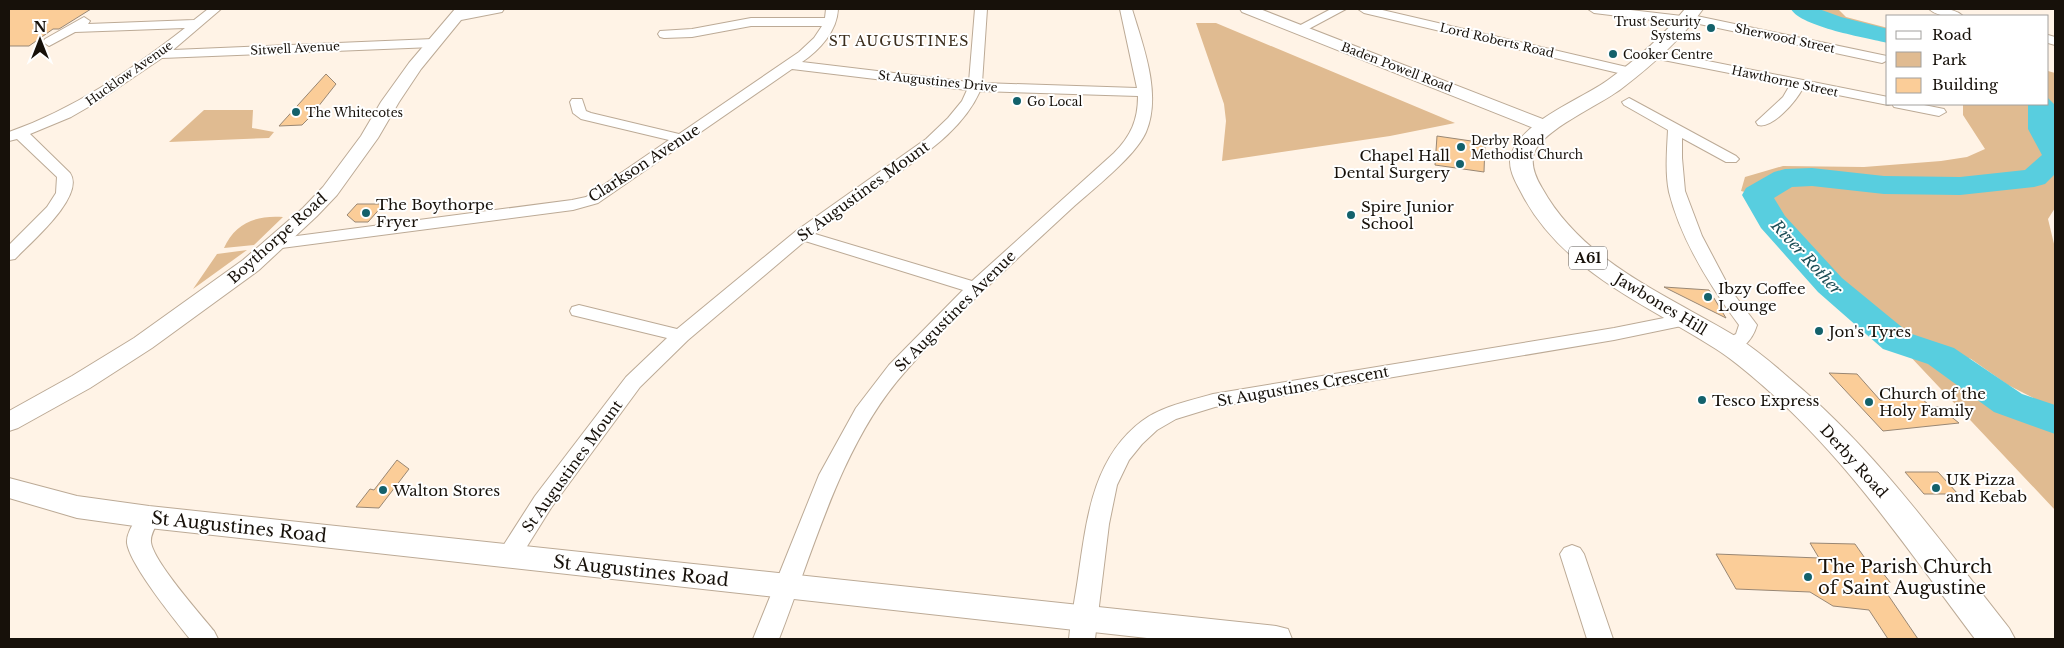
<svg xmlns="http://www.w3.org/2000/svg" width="2064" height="648" viewBox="0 0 2064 648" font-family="'Libre Baskerville',serif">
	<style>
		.green { fill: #e0bb91 }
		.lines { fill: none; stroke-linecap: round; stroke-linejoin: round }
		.river { fill: #58cedf; fill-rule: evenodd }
		.building { fill: #fbcd98; stroke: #998774 }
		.minor-casing { stroke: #bcaa96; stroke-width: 2 }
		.tertiary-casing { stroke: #bcaa96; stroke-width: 2 }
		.trunk-casing { stroke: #bcaa96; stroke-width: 2 }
		.minor { fill: #fff; fill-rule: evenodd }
		.tertiary { fill: #fff; fill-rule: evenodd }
		.trunk { fill: #fff; fill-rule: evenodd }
		.poi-dot { fill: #13616b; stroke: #fff; stroke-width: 2 }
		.labels { text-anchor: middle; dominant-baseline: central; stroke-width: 4; stroke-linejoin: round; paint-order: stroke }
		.far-poi-label { font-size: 12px; fill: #17110a; stroke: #fff; text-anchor: start }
		.far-street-label { font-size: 12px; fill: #17110a; stroke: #fff }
		.far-neighbourhood-label { font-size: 14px; letter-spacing: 1px; fill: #3c2e1d; stroke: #fff }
		.shield { fill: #fff; stroke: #5d5854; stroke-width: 1 }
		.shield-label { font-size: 14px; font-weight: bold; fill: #17110a }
		.poi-label { font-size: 15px; fill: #17110a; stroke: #fff; text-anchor: start }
		.street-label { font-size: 15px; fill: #17110a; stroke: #fff }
		.water-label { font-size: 16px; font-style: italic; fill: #1b4e56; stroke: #fff }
		.near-street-label { font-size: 18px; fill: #17110a; stroke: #fff }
		.near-poi-label { font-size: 18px; fill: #17110a; stroke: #fff; text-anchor: start }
	</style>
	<rect width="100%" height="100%" fill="#fff3e6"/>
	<!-- green -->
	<path class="green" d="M1791 9H1838L1846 17 1888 28V39L1837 27Z
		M1196 23H1216L1455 123 1390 136 1222 161 1226 121 1224 104Z
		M2048 71 2055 73V208L2048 219 2055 248V409L2008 385 1971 359 1915 340 1902 337 1843 286 1783 224 1767 198 1741 191 1745 177 1783 166 1864 167 1941 161 1967 157 1985 149 1963 115V104H2048Z
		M204 110H253L252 128 274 132 269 138 169 142Z
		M283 217 254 245 224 248C235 223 256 215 283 217Z
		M247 250 193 289 217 254Z
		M1906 352 1936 361 2002 407 2055 428V510Z"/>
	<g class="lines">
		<!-- river -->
		<path class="river" d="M1791 9H1819L1841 17 1888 29V43C1867 38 1801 27 1791 9Z
			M2048 98 2054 104 2055 174 2045 184 2034 187 1960 195 1884 194 1812 186 1792 187 1774 198 1785 216 1842 278 1909 333 1954 348 2022 394 2055 405V434L1994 412 1928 364 1883 349 1818 292 1761 228 1742 195 1746 188 1774 172 1785 169 1812 168 1884 176 1960 177 2025 170 2042 155 2028 129V104H2048Z"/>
	</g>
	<!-- building -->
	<path class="building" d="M9 9H91L59 29H53L29 46H9Z
		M326 74 336 84 310 117 302 125 279 126Z
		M1437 136 1485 143 1484 172 1435 165Z
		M357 204H384L368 222H355L347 215Z
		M1664 287 1709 290 1726 318Z
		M1829 373 1857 374 1880 400 1920 397 1931 407H1939L1959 423 1883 431Z
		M397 460 409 469 379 508 356 507 370 489 374 490Z
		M1905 472H1938L1958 494H1924Z
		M1810 543 1855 544 1869 564 1882 572 1890 582 1886 592 1918 639H1888L1869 610 1833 606 1810 592 1736 589 1716 554 1819 558Z"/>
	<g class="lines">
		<defs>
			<path id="minor" d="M208 9H221L173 50 433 39 439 43 433 47 162 58 97 102 71 117 30 134 70 173C86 196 30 243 15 259L9 260V245L47 207 56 193 57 177 17 139 9 141V132C74 109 130 71 185 28L75 32 49 46 43 42 45 39 84 17 90 21 88 24 194 20Z
				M826 9H838C837 31 820 50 802 62L969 82 975 9H987L982 83 1137 88 1120 9H1132C1143 46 1162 94 1146 132 1135 157 1092 190 1071 209 1014 262 955 314 904 373 841 444 813 552 779 639H753L819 475 856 408 889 365 963 290 805 241 688 340 640 387 551 508 516 564 508 566 500 564 496 557 535 496 626 377 667 338 572 315 570 311 572 307 579 305 677 329 796 231 926 139 948 118 962 101 967 90 792 69 598 203 573 210 274 249 268 248 266 244 268 240 274 239 572 200 586 197 669 140 581 119 573 113 570 102 572 99H582L586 111 591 113 679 134 799 52 814 38 822 26H751L692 37 664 38 660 37 658 34 660 31 692 29 751 18H825ZM980 91 1138 96C1138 120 1131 136 1114 153L972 281 815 234C840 215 865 197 890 179 924 154 962 131 980 91Z
				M1331 9H1346L1303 32 1299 33 1293 29Z
				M1358 9H1378L1631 68 1638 72 1631 76 1364 13Z
				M1588 9H1622L1682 16 1687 14 1882 55 1887 56 1888 60 1882 63 1690 22 1686 24 1594 13Z
				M1929 9C1940 8 1954 8 1963 16 1952 17 1938 17 1929 9Z
				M2048 35 2055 37V45L2048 43Z
				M1653 50 1888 97V104H1919L1944 109 1946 112 1939 116 1894 107 1892 104 1888 105 1803 88C1796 101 1773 129 1758 125L1756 122 1783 97 1790 85 1648 57 1647 54Z
				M1629 98 1736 156 1739 159 1736 162H1726L1682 138V158L1685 191 1702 236 1730 289 1757 325C1752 341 1741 354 1722 349L1719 345 1722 341 1736 334 1739 325C1710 286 1681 240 1669 192 1665 172 1667 150 1668 130L1624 105 1622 102Z
				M1689 313 1696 315 1698 319 1696 323 1614 340 1215 407 1176 419 1157 430 1142 444 1129 460 1117 485 1109 524 1095 639H1069C1071 617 1076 594 1079 571 1087 516 1094 457 1142 421 1162 406 1189 401 1213 394L1614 328Z
				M149 508 157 511 161 517C157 524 150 534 151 542 153 561 201 615 214 631L218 639H190C175 620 130 565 127 543 126 532 136 520 141 511Z
				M1572 545 1580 548 1584 554 1613 639H1587L1560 554 1564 548Z"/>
			<path id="tertiary" d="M455 9H504L502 12 461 20 421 69 399 102 378 138 337 195 317 216 259 270 152 348 90 388 18 428 9 431V411L72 376 134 338 243 260 303 208 323 187 361 136 381 102 409 63Z
				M1240 9H1260L1553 123 1556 127 1553 131 1547 132 1541 131 1242 12Z
				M9 478 77 496 149 506 1276 626 1288 629 1292 639H1156L149 528 77 518 9 498Z"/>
			<path id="trunk" d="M1685 9H1703C1681 40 1651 66 1621 89 1600 105 1542 130 1534 153 1530 165 1536 178 1542 188 1583 262 1665 294 1735 336 1754 348 1772 363 1789 378 1875 449 1940 541 2009 628L2015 639H1975C1911 554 1850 463 1770 392 1753 377 1735 361 1716 349 1646 304 1562 271 1522 194 1516 183 1507 168 1511 155 1522 121 1580 100 1608 80 1636 60 1663 36 1685 9Z"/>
		</defs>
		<!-- minor casing -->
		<use href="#minor" class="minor-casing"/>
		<!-- tertiary casing -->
		<use href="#tertiary" class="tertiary-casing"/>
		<!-- trunk casing -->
		<use href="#trunk" class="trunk-casing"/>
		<!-- minor -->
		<use href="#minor" class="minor"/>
		<!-- tertiary -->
		<use href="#tertiary" class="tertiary"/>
		<!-- trunk -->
		<use href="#trunk" class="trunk"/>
	</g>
	<!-- markers -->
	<g class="poi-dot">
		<circle cx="1711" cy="28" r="5"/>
		<circle cx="1613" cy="54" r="5"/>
		<circle cx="1017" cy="101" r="5"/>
		<circle cx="296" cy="112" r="5"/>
		<circle cx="1461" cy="147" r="5"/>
		<circle cx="1460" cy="164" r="5"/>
		<circle cx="366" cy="213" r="5"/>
		<circle cx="1351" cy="215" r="5"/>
		<circle cx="1708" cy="297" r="5"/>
		<circle cx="1819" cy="331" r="5"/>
		<circle cx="1702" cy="400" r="5"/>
		<circle cx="1869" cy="402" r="5"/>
		<circle cx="1936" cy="488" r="5"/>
		<circle cx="383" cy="490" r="5"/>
		<circle cx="1808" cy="577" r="5"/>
	</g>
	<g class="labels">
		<!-- far-poi labels -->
		<g class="far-poi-label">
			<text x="1701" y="21" text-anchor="end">Trust Security<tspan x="1701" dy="14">Systems</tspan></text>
			<text x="1623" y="54">Cooker Centre</text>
			<text x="1027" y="101">Go Local</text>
			<text x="306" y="112">The Whitecotes</text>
			<text x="1471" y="140">Derby Road<tspan x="1471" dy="14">Methodist Church</tspan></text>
		</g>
		<!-- far-street labels -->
		<g class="far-street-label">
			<text transform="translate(1785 38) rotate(12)">Sherwood Street</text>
			<text transform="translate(1497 40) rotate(13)">Lord Roberts Road</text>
			<text transform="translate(295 48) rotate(-3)">Sitwell Avenue</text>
			<text transform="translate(1397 67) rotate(21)">Baden Powell Road</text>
			<text transform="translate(129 73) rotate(-35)">Hucklow Avenue</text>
			<text transform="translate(938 81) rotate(6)">St Augustines Drive</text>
			<text transform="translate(1785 81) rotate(12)">Hawthorne Street</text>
		</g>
		<!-- far-neighbourhood labels -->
		<g class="far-neighbourhood-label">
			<text x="899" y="41">ST AUGUSTINES</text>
		</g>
		<!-- shield labels -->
		<rect class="shield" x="1569" y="246.5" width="38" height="23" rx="4"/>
		<g class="shield-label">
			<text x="1588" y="258">A61</text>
		</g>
		<!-- poi labels -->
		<g class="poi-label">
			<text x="1450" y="155" text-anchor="end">Chapel Hall<tspan x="1450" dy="17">Dental Surgery</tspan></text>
			<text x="376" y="204">The Boythorpe<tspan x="376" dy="17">Fryer</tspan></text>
			<text x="1361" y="206">Spire Junior<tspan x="1361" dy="17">School</tspan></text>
			<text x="1718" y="288">Ibzy Coffee<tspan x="1718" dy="17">Lounge</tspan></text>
			<text x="1829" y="331">Jon's Tyres</text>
			<text x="1879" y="393">Church of the<tspan x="1879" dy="17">Holy Family</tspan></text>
			<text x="1712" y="400">Tesco Express</text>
			<text x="1946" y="479">UK Pizza<tspan x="1946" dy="17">and Kebab</tspan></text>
			<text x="393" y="490">Walton Stores</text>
		</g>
		<!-- street labels -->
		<g class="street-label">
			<text transform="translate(644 163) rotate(-33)">Clarkson Avenue</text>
			<text transform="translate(863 191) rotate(-36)">St Augustines Mount</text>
			<text transform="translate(277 238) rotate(-42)">Boythorpe Road</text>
			<text transform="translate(1661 304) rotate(31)">Jawbones Hill</text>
			<text transform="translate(955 311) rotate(-45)">St Augustines Avenue</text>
			<text transform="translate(1303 386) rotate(-10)">St Augustines Crescent</text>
			<text transform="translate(1854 461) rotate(48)">Derby Road</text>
			<text transform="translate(572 466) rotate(-54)">St Augustines Mount</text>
		</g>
		<!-- water labels -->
		<g class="water-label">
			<text transform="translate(1807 257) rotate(47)">River Rother</text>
		</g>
		<!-- near-street labels -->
		<g class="near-street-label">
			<text transform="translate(239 527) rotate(6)">St Augustines Road</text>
			<text transform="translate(641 571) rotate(6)">St Augustines Road</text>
		</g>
		<!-- near-poi labels -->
		<g class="near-poi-label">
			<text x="1818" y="567">The Parish Church<tspan x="1818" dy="21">of Saint Augustine</tspan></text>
		</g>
	</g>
	<!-- border -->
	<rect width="2064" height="648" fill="none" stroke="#17110a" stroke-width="20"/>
	<!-- legend -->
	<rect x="1886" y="15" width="162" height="90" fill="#ffffff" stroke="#a2a09d"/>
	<rect x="1896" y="31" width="25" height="8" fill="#ffffff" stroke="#a2a09d"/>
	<text x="1932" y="40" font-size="15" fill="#17110a">Road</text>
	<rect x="1896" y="52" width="25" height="15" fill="#e0bb91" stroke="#a2a09d"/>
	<text x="1932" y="65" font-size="15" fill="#17110a">Park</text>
	<rect x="1896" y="78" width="25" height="15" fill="#fbcd98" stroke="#a2a09d"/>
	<text x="1932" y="90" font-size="15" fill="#17110a">Building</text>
	<!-- north arrow -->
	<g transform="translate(40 40)" stroke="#ffffff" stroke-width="4" paint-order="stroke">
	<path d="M0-4L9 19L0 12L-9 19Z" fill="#17110a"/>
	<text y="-8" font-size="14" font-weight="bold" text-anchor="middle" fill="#17110a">N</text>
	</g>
</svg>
